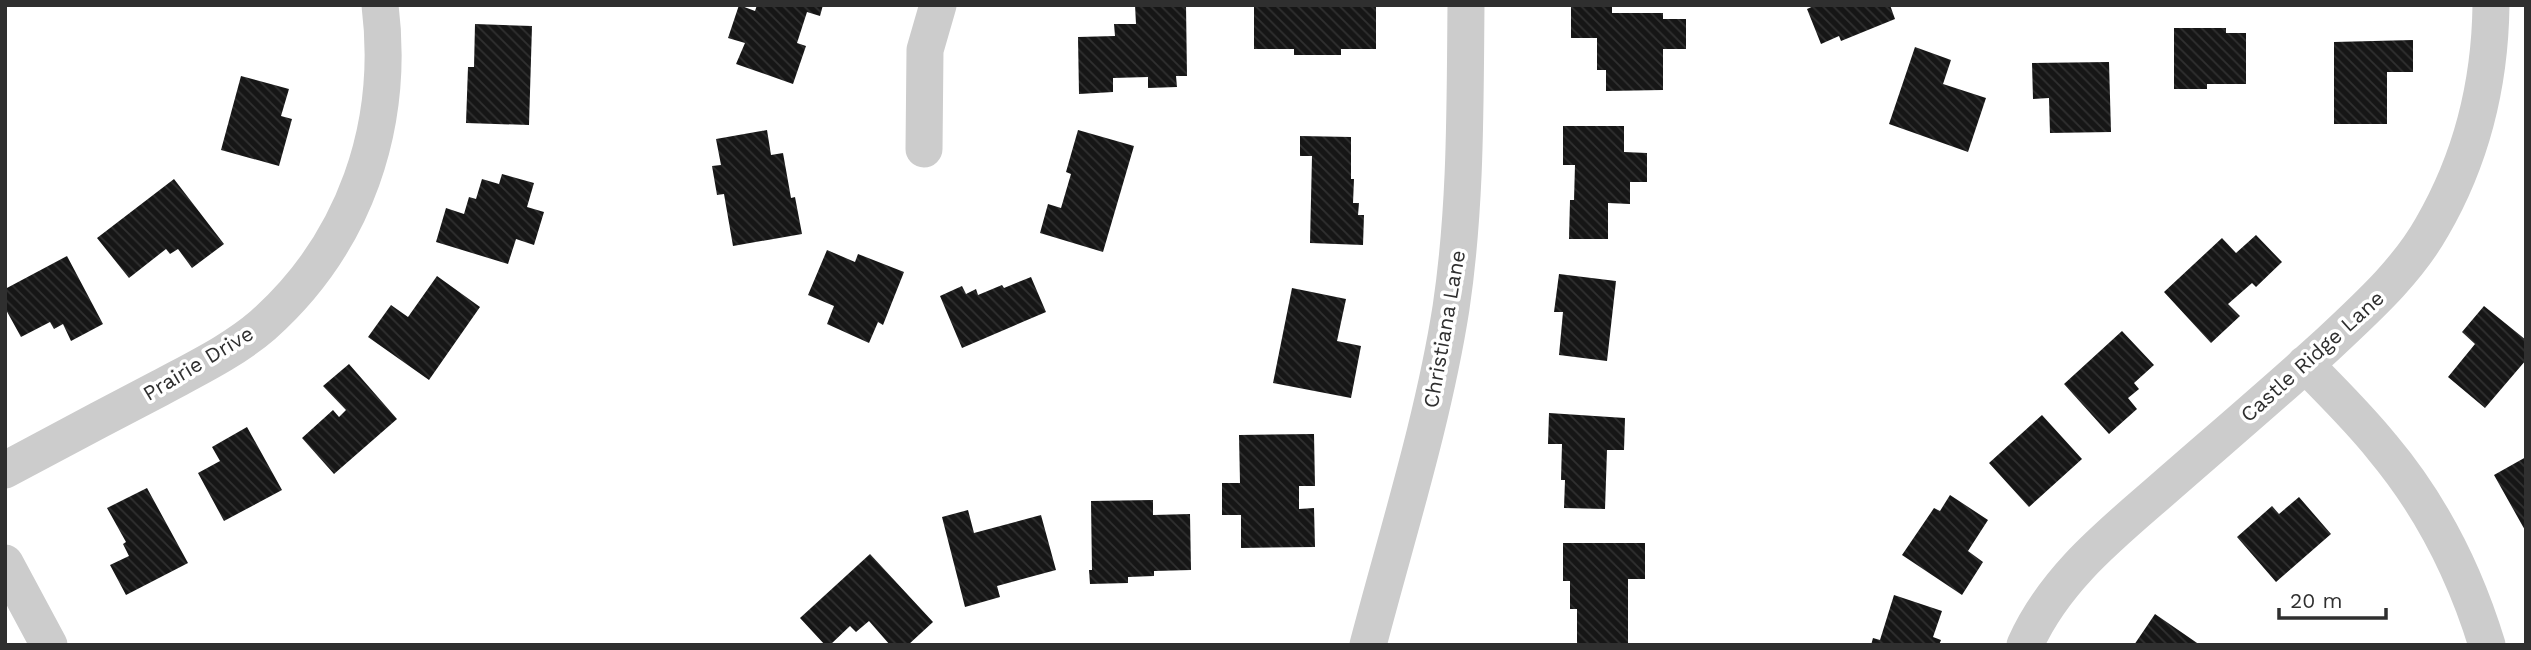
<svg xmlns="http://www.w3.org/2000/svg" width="2531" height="650" viewBox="0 0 2531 650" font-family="'Work Sans',sans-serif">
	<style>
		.building { fill: url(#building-back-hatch) }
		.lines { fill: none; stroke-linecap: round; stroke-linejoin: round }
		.street { stroke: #ccc; stroke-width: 37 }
		.labels { text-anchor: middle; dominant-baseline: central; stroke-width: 7; stroke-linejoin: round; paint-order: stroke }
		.street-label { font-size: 21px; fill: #2f2f2f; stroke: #fff }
	</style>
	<defs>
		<pattern id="building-back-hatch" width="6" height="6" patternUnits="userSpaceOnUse" patternTransform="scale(1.75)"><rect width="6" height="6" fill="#161616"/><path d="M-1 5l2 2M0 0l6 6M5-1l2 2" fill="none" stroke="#303030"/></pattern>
	</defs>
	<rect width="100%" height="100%" fill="#fff"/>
	<!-- building -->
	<path class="building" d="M739 5 755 11 757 5H823L820 16 807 12 797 43 806 46 793 84 736 64 745 43 728 38Z
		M1135 5H1186L1187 76H1176L1177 87 1148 88V77L1113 78V92L1079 94 1078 37 1115 36 1114 24H1136Z
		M1254 5H1376V49H1341V55H1294V49H1254Z
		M1571 5H1612V13H1663V19H1686V49H1663V90L1606 91V70H1597V38H1571Z
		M1816 5H1890L1895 19 1841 41 1839 36 1821 44 1807 9Z
		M475 24 532 26 529 125 466 123 468 67H474Z
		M2174 28H2226V33H2246V84H2207V89H2174Z
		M2413 40V72H2387V124H2334V42Z
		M1915 47 1951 60 1943 84 1986 98 1968 152 1889 124Z
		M2109 62 2111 132 2050 133 2049 98 2033 99 2032 63Z
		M241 76 289 89 281 116 292 119 279 166 221 150Z
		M1563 126H1624V152L1647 153V182H1630V204L1608 203V239H1569L1570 200H1574L1575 165H1563Z
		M767 130 771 155 783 153 791 198 795 197 802 234 733 246 724 194 717 195 712 166 721 165 716 139Z
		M1078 130 1134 146 1103 252 1040 233 1048 204 1061 208 1071 174 1066 172Z
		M1300 136 1351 137V179H1354L1353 203H1359L1358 215H1364L1363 245 1310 243 1312 156H1300Z
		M502 174 534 183 527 207 544 212 534 245 516 239 508 264 436 242 446 208 464 214 469 197 476 199 482 179 499 184Z
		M174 179 224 244 192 268 178 249 170 254 166 249 129 278 97 238Z
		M2256 235 2282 262 2256 287 2252 283 2228 304 2240 316 2211 343 2164 292 2222 238 2236 253Z
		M827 250 855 262 858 254 904 272 883 325 878 322 869 343 827 324 834 306 808 295Z
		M67 256 103 324 71 341 63 324 54 329 50 322 21 337 5 308V289Z
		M1559 274 1616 281 1607 361 1559 355 1563 312H1554Z
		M437 276 480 307 429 380 368 337 391 305 408 317Z
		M1031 277 1046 312 962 348 940 296 962 286 966 294 976 289 978 295 1002 285 1004 288Z
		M1292 288 1346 299 1337 341 1361 346 1351 398 1273 383Z
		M2484 306 2526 340V360L2485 408 2448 377 2475 344 2462 332Z
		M2122 331 2154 365 2134 383 2139 389 2128 398 2137 409 2109 434 2064 384Z
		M349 364 397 419 334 474 302 438 333 410 339 417 346 410 323 386Z
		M1549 413 1625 418 1624 450H1607L1605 509 1564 508 1565 480H1561L1562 444H1548Z
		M2042 415 2082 459 2029 507 1989 463Z
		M247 427 282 490 224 521 198 473 220 461 212 447Z
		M1314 434 1315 486H1299V509L1314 508 1315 547 1241 548V515H1222V483H1240L1239 435Z
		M2526 457V532L2494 475Z
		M147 488 188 563 126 595 110 565 129 556 123 544 126 542 107 508Z
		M1950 495 1988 520 1968 551 1983 562 1962 595 1902 555 1934 508 1940 511Z
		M2299 497 2331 534 2276 582 2237 537 2272 506 2279 514Z
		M1153 500V515L1190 514 1191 570 1154 571V576L1128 577V583L1090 584 1089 570H1092L1091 501Z
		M968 510 974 533 1041 515 1056 570 997 586 1000 597 965 607 942 517Z
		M1563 543H1645V579H1628V645H1577V609H1570V581H1563Z
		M870 554 933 622 908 645H890L869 621 856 632 850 626 830 645H825L800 618Z
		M1894 595 1942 611 1933 637 1941 640 1939 645H1871L1873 638 1880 640Z
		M2155 614 2200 645H2134Z"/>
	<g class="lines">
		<!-- street -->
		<path class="street" d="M924 149 925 50 938 5
			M2305 364C2331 391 2359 418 2382 447 2430 504 2465 573 2487 645
			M5 470C57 442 108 415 160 388 195 369 233 351 263 325 355 243 395 126 380 5
			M5 563 49 645
			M1368 645C1397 534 1433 422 1451 308 1466 208 1465 107 1466 5
			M2025 645C2053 582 2105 539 2156 495 2213 445 2271 396 2327 345 2365 309 2406 273 2432 227 2472 158 2490 85 2491 5"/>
	</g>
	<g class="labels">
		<!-- street labels -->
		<g class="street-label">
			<text transform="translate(1444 329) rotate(-80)">Christiana Lane</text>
			<text transform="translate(2312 356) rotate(-42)">Castle Ridge Lane</text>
			<text transform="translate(198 363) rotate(-31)">Prairie Drive</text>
		</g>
	</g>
	<!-- border -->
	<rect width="2531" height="650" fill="none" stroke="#2f2f2f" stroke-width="14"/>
	<!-- scale -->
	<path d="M2279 608v10h107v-10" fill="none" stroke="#2f2f2f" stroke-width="3.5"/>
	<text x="2290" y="608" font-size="21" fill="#2f2f2f" stroke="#ffffff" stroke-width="5" paint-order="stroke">20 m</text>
</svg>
